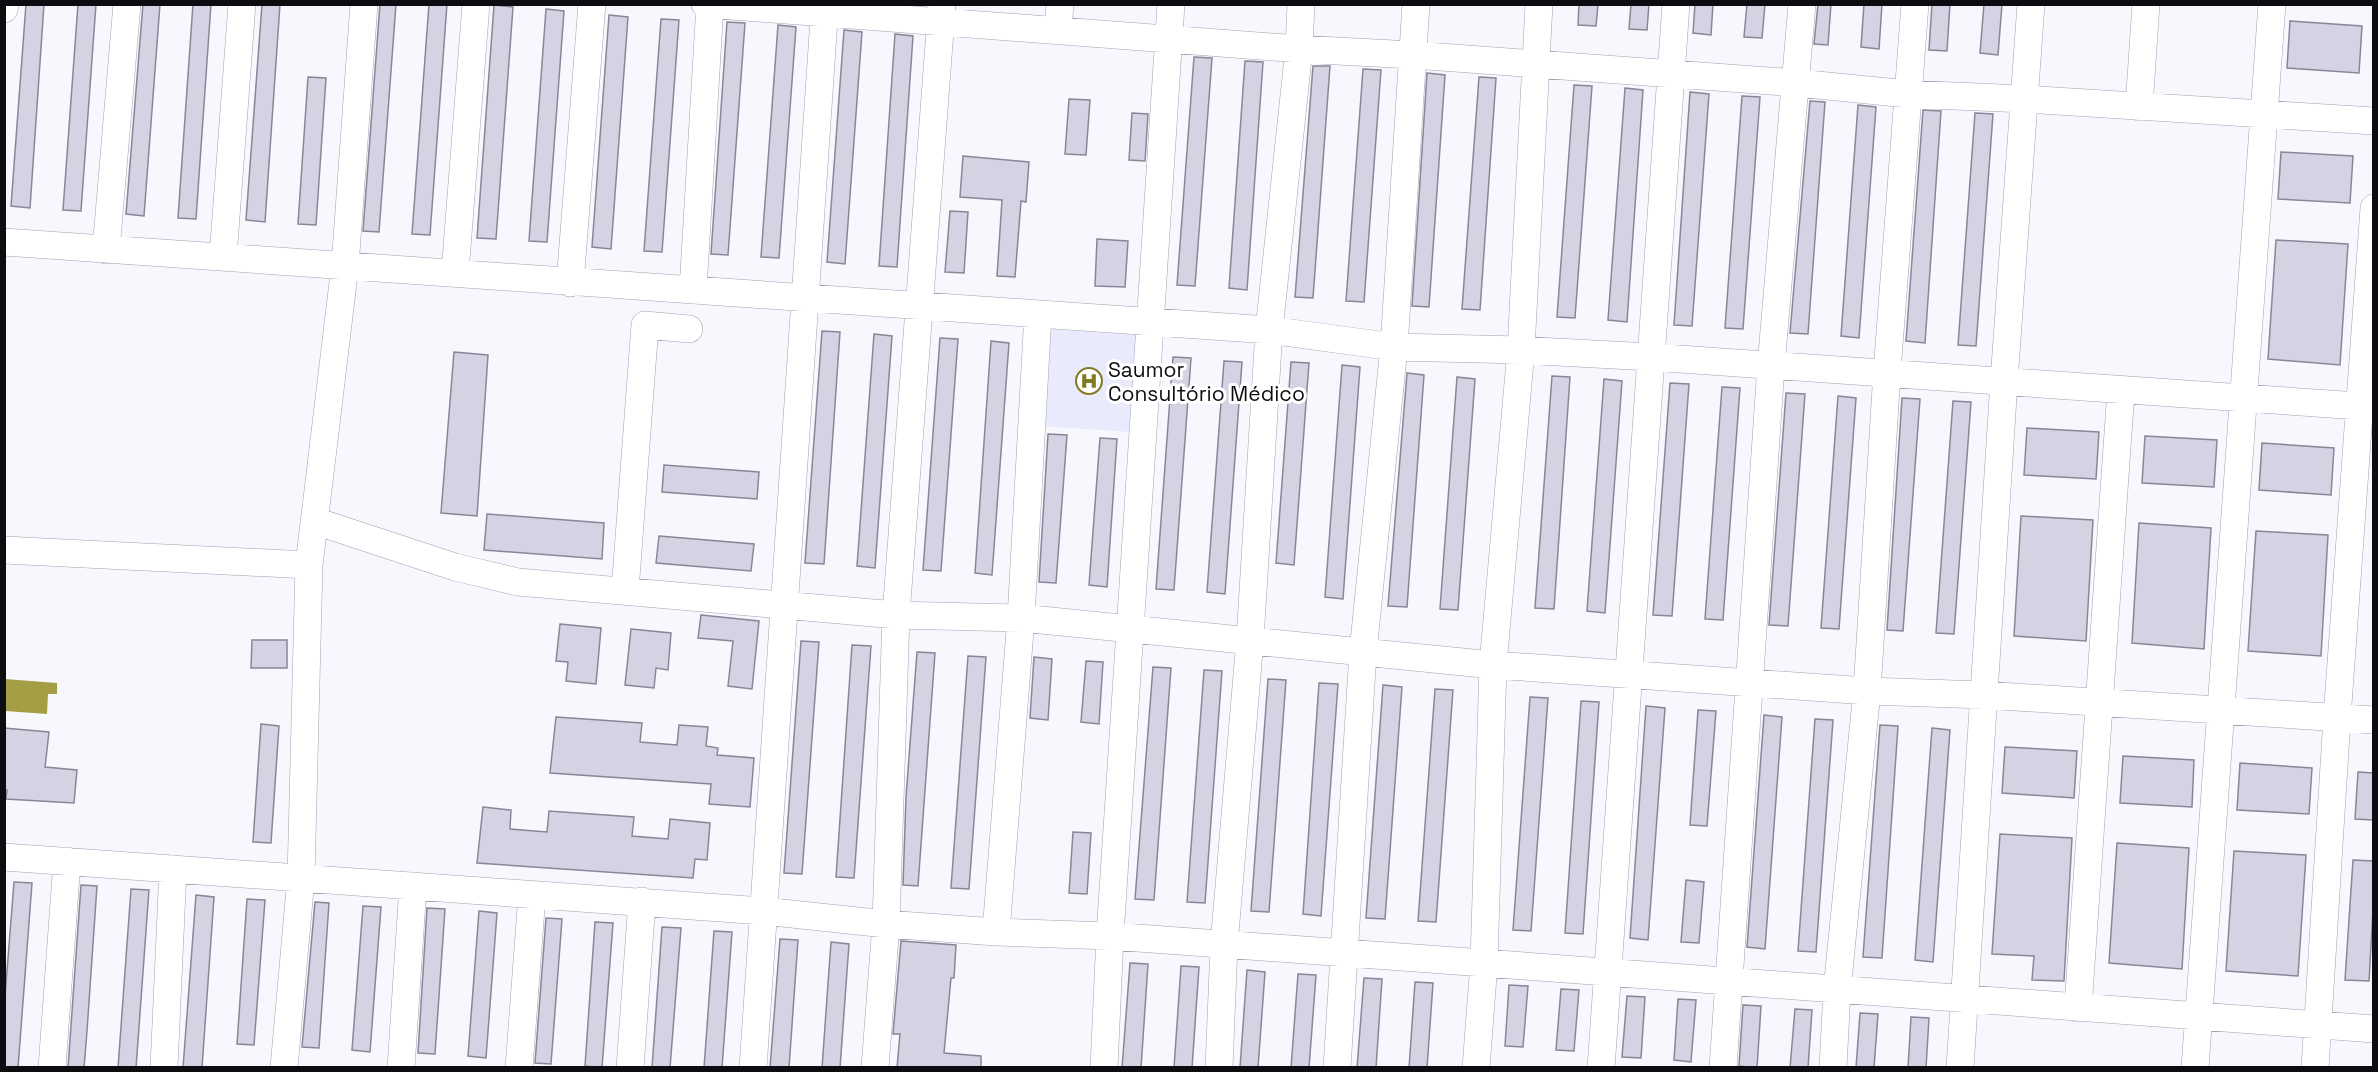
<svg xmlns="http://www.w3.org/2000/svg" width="2378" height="1072" viewBox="0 0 2378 1072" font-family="'Space Grotesk',sans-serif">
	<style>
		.built { fill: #eaeafd }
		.water { fill: #a49f45 }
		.building { fill: #d3d3e4; stroke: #878797; stroke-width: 1.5 }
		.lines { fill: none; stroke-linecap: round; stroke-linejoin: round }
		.minor-casing { stroke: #a2a2b2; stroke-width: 28 }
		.minor { stroke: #fff; stroke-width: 27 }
		.labels { text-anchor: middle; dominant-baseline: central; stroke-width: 6; stroke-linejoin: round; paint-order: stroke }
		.poi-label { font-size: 21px; fill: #0c0c11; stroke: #fff; text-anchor: start }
	</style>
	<rect width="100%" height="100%" fill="#f7f7fe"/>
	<!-- built -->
	<path class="built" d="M1047 329 1138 335 1130 432 1040 426Z"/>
	<!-- water -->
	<path class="water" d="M5 679 57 683V694H48L47 714 5 711Z"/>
	<!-- building -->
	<path class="building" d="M26 4H44L30 208 11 206Z
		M78 4H96L81 211 63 210Z
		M143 4H160L144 216 126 214Z
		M193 4H211L196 219 178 218Z
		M262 4H280L265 222 246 220Z
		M380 4H396L379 232 363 231Z
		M429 4H447L430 235 412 234Z
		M1579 4H1598L1596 26 1578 25Z
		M1631 4H1649L1647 30 1629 29Z
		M1695 4H1713L1711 35 1693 33Z
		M1747 4H1765L1762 38 1744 37Z
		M1818 4H1831L1828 45 1814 44Z
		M1864 4H1882L1879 49 1861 47Z
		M1932 4H1950L1947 51 1929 50Z
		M1984 4H2002L1998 55 1980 53Z
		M494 5 513 7 496 239 477 238Z
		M546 9 564 11 547 242 529 241Z
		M609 15 628 17 611 249 592 247Z
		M661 19 679 20 662 252 644 251Z
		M2290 21 2362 26 2359 73 2287 68Z
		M727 22 745 23 728 255 711 254Z
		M778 25 796 27 779 258 761 257Z
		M844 30 862 32 845 264 827 262Z
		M895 34 913 36 897 267 879 266Z
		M1194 57 1212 58 1195 286 1177 285Z
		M1245 61 1263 62 1247 290 1229 288Z
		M1313 66H1330L1313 298 1295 297Z
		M1363 69 1381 70 1364 302 1346 301Z
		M1427 73 1445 75 1429 307 1412 306Z
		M308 77 326 78 316 225 298 224Z
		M1479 77 1496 78 1480 310 1462 309Z
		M1574 85 1592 86 1575 318 1557 317Z
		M1625 88 1643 90 1627 322 1608 320Z
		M1690 92 1709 94 1692 326 1674 325Z
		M1742 96 1760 97 1743 329 1725 328Z
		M1069 99 1090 100 1086 155 1065 154Z
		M1810 101 1825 102 1808 334 1790 333Z
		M1858 105 1876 107 1859 338 1841 336Z
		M1923 110 1941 111 1925 343 1906 341Z
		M1132 113 1148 114 1145 161 1129 160Z
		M1975 113 1993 114 1976 346 1958 345Z
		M2281 152 2353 156 2350 203 2278 199Z
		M963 156 1029 162 1026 202 1021 201 1015 277 997 276 1002 200 960 197Z
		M950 211 968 212 964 273 945 272Z
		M1097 239 1128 241 1125 287 1095 286Z
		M2276 240 2348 244 2340 365 2268 359Z
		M822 331 840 332 824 564 805 563Z
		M874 334 892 336 875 568 857 566Z
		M940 338 958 339 941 571 923 570Z
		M991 341 1009 343 992 575 975 573Z
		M454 352 488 355 477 516 441 513Z
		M1173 357 1191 358 1174 590 1156 589Z
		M1224 361 1242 362 1225 594 1207 592Z
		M1291 362 1309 363 1294 565 1276 563Z
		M1342 365 1360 367 1343 599 1325 597Z
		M1407 373 1424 375 1407 607 1388 606Z
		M1552 376 1570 377 1554 609 1535 608Z
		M1457 377 1475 379 1458 610 1440 609Z
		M1604 379 1622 381 1605 613 1587 611Z
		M1670 383 1689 384 1672 616 1653 615Z
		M1722 387 1740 388 1723 620 1705 619Z
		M1786 393 1805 394 1788 626 1769 625Z
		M1838 396 1856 398 1839 629 1821 628Z
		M1902 398 1920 399 1903 631 1887 630Z
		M1953 401 1971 402 1954 634 1936 633Z
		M2027 428 2099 432 2096 479 2024 475Z
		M1048 434 1067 435 1056 583 1039 582Z
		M2145 436 2217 440 2214 487 2142 483Z
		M1100 438 1117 439 1107 587 1089 585Z
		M2262 443 2334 448 2331 495 2259 490Z
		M664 465 759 472 757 499 662 492Z
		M487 514 604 523 602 559 484 550Z
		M2021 516 2093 520 2086 641 2014 636Z
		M2139 523 2211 528 2204 649 2132 643Z
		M2256 531 2328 535 2321 656 2248 651Z
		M659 536 754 544 751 571 656 563Z
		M701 615 759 621 752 689 728 686 733 641 698 638Z
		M560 624 601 628 596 684 566 681 568 662 556 661Z
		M631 629 671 633 668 670 656 668 654 688 625 685Z
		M252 640H287V668H251Z
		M801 641 819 642 802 874 784 873Z
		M852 645 871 646 854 878 836 877Z
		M917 652 935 653 918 886 903 885 906 797Z
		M968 656 986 657 969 889 951 888Z
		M1034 657 1052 659 1048 720 1030 718Z
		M1086 661 1103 662 1099 724 1081 722Z
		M1153 667 1171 668 1154 900 1135 899Z
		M1204 670 1222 671 1205 903 1187 902Z
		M1268 679 1286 680 1269 912 1251 911Z
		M1319 683 1338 684 1321 916 1303 914Z
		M1383 685 1402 687 1385 919 1366 918Z
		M1435 689 1453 690 1436 922 1418 921Z
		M1530 697 1548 698 1531 931 1513 930Z
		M1581 701 1599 702 1583 934 1565 933Z
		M1646 706 1665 708 1648 940 1630 938Z
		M1698 710 1716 711 1707 826 1690 825Z
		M1764 715 1782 717 1765 949 1747 947Z
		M556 717 642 723 640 742 677 745 679 725 708 727 706 746 718 748 717 755 754 758 750 807 709 804 711 784 550 773Z
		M1815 719 1833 720 1816 952 1798 951Z
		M261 724 279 726 271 843 253 842Z
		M1880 725 1898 726 1882 958 1863 957Z
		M4 728 49 732 45 767 77 770 74 803 6 799 7 790 4 789Z
		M1932 728 1950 730 1933 962 1915 960Z
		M2005 747 2077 751 2074 798 2002 793Z
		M2123 756 2194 760 2192 807 2120 803Z
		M2240 763 2312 768 2309 814 2237 810Z
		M2358 772 2373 773V820L2355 819Z
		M483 807 511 810 510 829 547 832 549 811 634 817 632 836 668 839 670 819 710 823 707 860 695 859 693 878 477 863Z
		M1073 832 1091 833 1087 894 1069 893Z
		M2000 834 2072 838 2064 981 2032 980 2034 956 1992 954Z
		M2117 843 2189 848 2182 969 2109 963Z
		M2234 851 2306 855 2298 976 2226 971Z
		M2353 860 2373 861V910L2369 981 2345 980Z
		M1686 880 1704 882 1699 943 1681 942Z
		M14 882 32 883 18 1068H4V1009Z
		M81 885 97 886 87 1031 84 1068H68Z
		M131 889 149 890 136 1068H118Z
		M196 895 214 897 202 1068H183Z
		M247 899 265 900 254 1045 237 1044Z
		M315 902 329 903 319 1048 302 1047Z
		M363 906 381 907 370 1052 352 1050Z
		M427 908 445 909 435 1054 418 1053Z
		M479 911 497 913 486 1058 468 1056Z
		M546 918 562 919 551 1064 535 1063Z
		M595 922 613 923 602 1068 585 1066Z
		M662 927 681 928 670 1068H652Z
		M714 931 732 932 722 1068H704Z
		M780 939 798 940 789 1068H770Z
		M901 941 956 945 954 978H951L944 1053 981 1056V1068H897L900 1034H893Z
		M831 942 849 944 840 1068H822Z
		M1130 963 1148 964 1141 1068H1122Z
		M1181 966 1199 967 1192 1068H1174Z
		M1247 970 1265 972 1258 1068H1240Z
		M1298 974 1316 975 1309 1068H1291Z
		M1364 978 1382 979 1376 1068H1357Z
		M1415 982 1433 983 1427 1068H1409Z
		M1509 985 1528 986 1523 1047 1505 1046Z
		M1561 989 1579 990 1574 1051 1556 1050Z
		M1627 996 1645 997 1641 1058 1622 1057Z
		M1678 999 1696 1000 1691 1062 1674 1060Z
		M1743 1005 1761 1006 1757 1068 1739 1066Z
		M1795 1009 1812 1010 1808 1068H1790Z
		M1860 1013 1878 1014 1874 1068H1856Z
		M1911 1017 1929 1018 1926 1068H1908Z"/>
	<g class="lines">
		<defs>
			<path id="minor" d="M705 4 1299 49 1413 55 1797 83 1908 94 2025 99 2374 121
				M4 9 5 4
				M1058 30 1060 4
				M2139 107 2146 4
				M4 242 1269 330 1394 347 1521 350 1651 357 2374 407
				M106 250 127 4
				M223 257 242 4
				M455 273 476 4
				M570 283 592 4
				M693 290 710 4
				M315 521 455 567 518 582 896 615 1021 618 1493 665 1867 691 1984 695 2374 720
				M4 550 309 565
				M625 591 645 325 689 329
				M4 857 763 911 886 924 996 932 1110 936 1484 963 2374 1029
				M996 932 1021 618 1038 314
				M2078 1008 2121 390
				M52 1068 67 861
				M164 1068 173 869
				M284 1068 301 878 309 565 345 266 364 4
				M401 1068 413 886
				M519 1068 532 895
				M630 1068 642 901
				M753 1068 825 4
				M875 1068 886 924 896 615 942 4
				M1104 1068 1110 936 1171 4
				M1219 1068 1224 945 1250 640 1269 330 1299 49 1301 4
				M1337 1068 1363 652 1394 347 1416 4
				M1476 1068 1484 963 1493 665 1521 350 1539 4
				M1601 1068 1676 4
				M1723 1068 1771 366 1802 4
				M1833 1068 1837 990 1867 691 1887 372 1915 4
				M1960 1068 2004 381 2031 4
				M2195 1068 2272 4
				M2315 1068 2337 718 2374 208"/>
		</defs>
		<!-- minor casing -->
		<use href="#minor" class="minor-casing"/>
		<!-- minor -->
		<use href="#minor" class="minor"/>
	</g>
	<!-- icons -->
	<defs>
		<symbol id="hospital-ring" viewBox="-11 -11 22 22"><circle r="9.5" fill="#fff" stroke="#807b21" stroke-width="1.5"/><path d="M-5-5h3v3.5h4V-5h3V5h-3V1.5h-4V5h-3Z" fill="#807b21"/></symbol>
	</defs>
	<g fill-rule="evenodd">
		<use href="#hospital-ring" x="1074" y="366" width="30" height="30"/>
	</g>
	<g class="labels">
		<!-- poi labels -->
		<g class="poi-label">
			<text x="1108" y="369">Saumor<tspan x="1108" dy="24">Consultório Médico</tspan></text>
		</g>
	</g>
	<!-- border -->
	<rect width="2378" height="1072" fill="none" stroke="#0c0c11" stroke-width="12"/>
</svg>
